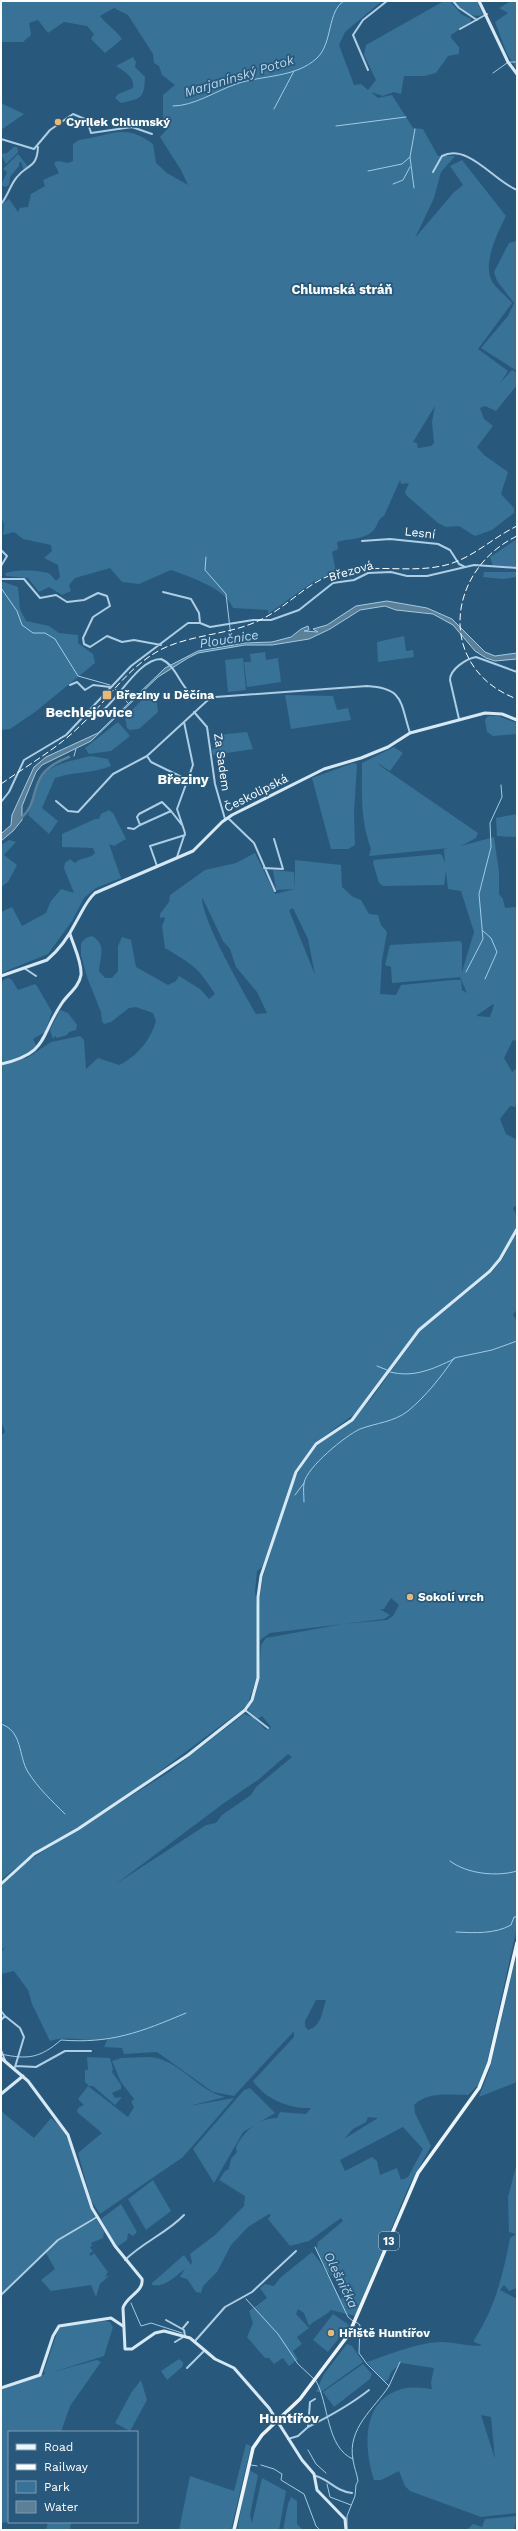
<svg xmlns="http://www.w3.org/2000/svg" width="518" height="2531" viewBox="0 0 518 2531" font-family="'Work Sans',sans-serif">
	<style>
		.green { fill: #387297; fill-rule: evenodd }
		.water { fill: #5c8097; stroke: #a1cbe4 }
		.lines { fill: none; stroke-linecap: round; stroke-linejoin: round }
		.stream { stroke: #a1cbe4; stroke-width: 1 }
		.canal { stroke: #5c8097; stroke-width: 2.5 }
		.street { stroke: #adcee4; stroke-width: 2 }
		.secondary { stroke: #d5e8f4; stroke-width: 3 }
		.primary { stroke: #ecf5fc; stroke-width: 3.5 }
		.rail { stroke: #fff; stroke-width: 1; stroke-dasharray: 7 3; stroke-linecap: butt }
		.poi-dot { fill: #ecb773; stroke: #28597c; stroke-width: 1.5 }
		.labels { text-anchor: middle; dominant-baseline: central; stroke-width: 3.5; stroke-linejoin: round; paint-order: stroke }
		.shield { fill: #28597c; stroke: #becdd8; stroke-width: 1 }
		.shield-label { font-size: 11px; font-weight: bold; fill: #fff }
		.poi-label { font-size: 12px; font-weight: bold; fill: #fff; stroke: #28597c; text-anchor: start }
		.street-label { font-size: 12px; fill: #fff; stroke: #28597c }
		.water-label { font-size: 13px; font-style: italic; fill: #b8d8ec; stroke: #28597c }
		.neighbourhood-label { font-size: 13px; font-weight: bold; fill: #fff; stroke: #28597c }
		.quarter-label { font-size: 14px; font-weight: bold; fill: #fff; stroke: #28597c }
	</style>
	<rect width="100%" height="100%" fill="#28597c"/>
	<!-- green -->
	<path class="green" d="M1 1H382L345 32 339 45 354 85 361 84 368 90 376 80 364 55 366 45 444 1H450L461 14 471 19 470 22 451 35V38L459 47V54L448 56 436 73 424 76H404L401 94 394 92 383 96 371 92 378 98 392 95 413 128 423 129 438 156H455L441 172 434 198 415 238 454 192 463 185 450 166 462 160 506 216C498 232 481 265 493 283 498 290 506 296 512 303L478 349 508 371 501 382 512 370 517 373V385L496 411 485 406 480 408 484 419 493 426 477 447 484 455 508 472 501 494 514 508V513L492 530 475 536 459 526 446 527 438 523 406 495 405 492 409 483 401 484 400 480 384 516C377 519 378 526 373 531 363 540 349 538 337 542L338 549 332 552 336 572 313 582 268 614V610L233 608C225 588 190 577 171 570L139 584 122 582 110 568 75 578 69 585 71 591 62 595 49 587 39 592 28 578 6 576 5 574C12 569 43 570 50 574 52 576 54 579 56 581L60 577 58 565 44 558 52 551 51 545 23 539 14 532 3 535 4 525 1 516V205L9 199 18 212 20 208 28 207 31 194 45 186 43 180 59 173 54 163 58 161 68 163 73 161V144L79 140C110 136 124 122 153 144L156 163 167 173 188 185 181 170 160 137 168 128 163 117V95L175 85 162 75 159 66 154 63 153 54 128 15 114 8 100 16C107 25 116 30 122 39L105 53 91 39 94 34 87 26 64 22 48 33 38 20 29 23 31 35 23 42H1ZM435 406 432 422 434 443 431 446 418 448 417 443 413 442Z
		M455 1H477L483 15C471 18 460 11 455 1Z
		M511 1H517V69L507 54 495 22 508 13 499 8Z
		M133 57 136 62 135 67 145 77C144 100 141 98 121 103L115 98 118 94 133 88C135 77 124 71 116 66Z
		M1 103 24 114 1 130Z
		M14 147H17L18 152 6 164 1 154 7 153Z
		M18 154 29 168 24 171 22 163 19 162V166L10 177 9 185 5 187 1 185 7 172 3 169Z
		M517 235V371L481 348 508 316 514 303 497 281 494 272 509 243 516 241Z
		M517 539V567L493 566 490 557Z
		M484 572H517V577L503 579 483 577Z
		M1 581 18 587 20 609 26 621 49 626 59 633 78 635V643L93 654 95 663 35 712 10 729 1 730Z
		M404 636 406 651 413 650 414 657 378 662 377 642Z
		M265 652 266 660 278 658 281 682 247 687 244 662H251L250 654Z
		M243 658 246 690 228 692 225 660Z
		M285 695 333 696 337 710 348 708 351 720 291 729Z
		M145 697 151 698 157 703 158 712 139 729 130 730 127 728 125 717Z
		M488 716H498L517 723V734L493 736 487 732 485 720Z
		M118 722 130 736 111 751 89 754 85 748Z
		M247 732 253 749 213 755 212 750 217 746 216 738 226 734Z
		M394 747 403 753 390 771 379 764V765L478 833 476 838 461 846 494 837 499 872V894L503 899 505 908 517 907V1041L513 1040 504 1058 512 1072 517 1068V1107L510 1106 500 1119 506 1134 517 1140V1205L513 1208 517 1217V1226L499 1258 489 1270 418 1329 356 1413 315 1443 295 1471 275 1533 262 1567 257 1571 255 1591 257 1607V1677L247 1706 140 1786 83 1825 32 1855 2 1879 1 1436 5 1432 1 1421V1065L27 1058 51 1042 80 1036 84 1040 86 1069 98 1058 119 1065C137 1057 151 1039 156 1021L153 1013 136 1007 129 1008 111 1022 104 1024 102 1021 101 1012 87 977 81 955V943L86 938 92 936C107 945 100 955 99 971L105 978H112L118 971V946L122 937 131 940 136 967 168 985 176 981 179 976 200 989 209 999 215 994C197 966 193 965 165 948L162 926 165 919 164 917 160 918V914L169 902 170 895 205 870 236 863 255 853 275 894 295 889 276 890 273 870 294 872 295 889V860L341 865 342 887 353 897 361 900 369 914 378 915 381 925 387 932 382 960 380 994 396 995 401 985 453 980H461L462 990 467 993 460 977 392 983 391 967 385 965 390 945 460 941 462 943V972L474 932 461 891 448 889 446 871 444 885 383 886 379 883 373 863 374 860 439 854 442 855 445 863 444 849 449 848 369 856 371 849C360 818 362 795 362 763ZM202 897 223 941 230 949 236 967 257 992 267 1013 256 1014C243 991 201 919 202 897ZM293 908 308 939 315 975 289 910ZM494 1005 490 1017 476 1016 493 1004Z
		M91 756 108 759 111 766C91 774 76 771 55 778L42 808 58 821 49 834 28 815C41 767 44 767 91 756Z
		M353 763 357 764 354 813 355 845 348 849H331L312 778Z
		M109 810 113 813 126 839 114 846 109 844 121 878 96 888 84 898 72 921 48 954 1 973V912L12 907 22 926 46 913 51 901 61 889 74 893 64 868 65 863 70 859 75 863C81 857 90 859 95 853L93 848 62 847V834L95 819H99L101 814Z
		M517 814V837L497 836 496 818Z
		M9 840 16 842 4 855 17 865 8 882 1 887V845Z
		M8 978 12 980 18 990 35 984 37 986 52 1012 45 1032 33 1039 37 1047 26 1056 1 1062V981Z
		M60 1010 68 1013 77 1025 76 1030 69 1032 67 1035 57 1038 55 1036 53 1039 50 1030Z
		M517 1231V1309L513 1315 517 1321V1927L486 2067 479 2084 468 2095C449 2095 428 2091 414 2105L415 2113 431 2146 409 2186 355 2316 331 2310C324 2317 316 2319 309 2326L304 2313 298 2309 296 2314 309 2328 297 2337 302 2344 293 2351 298 2359 289 2366 283 2358 274 2364 269 2358H265L247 2337 253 2323 249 2311 267 2298 260 2288 265 2284 274 2286 280 2278 312 2252C323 2264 332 2283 341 2299L342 2297 336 2281 327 2271 316 2250 318 2242 343 2221 341 2218 309 2241 290 2246 268 2219 271 2215 269 2214 248 2227 231 2245 217 2272 203 2286 201 2293 196 2292 187 2279 180 2277 185 2269C175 2276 165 2288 152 2285V2283L184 2255 191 2265 192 2262 190 2254 215 2235 244 2206 245 2196 219 2180 225 2171 229 2169 231 2159 237 2152 236 2147C244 2131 259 2118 277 2118L280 2112 306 2114 311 2108C290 2109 265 2099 253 2081L294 2037V2031L234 2096 213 2092 157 2052 124 2054 122 2048 104 2047 108 2038C89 2044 70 2034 50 2041L32 2004 28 1990 14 1971 1 1974V1951L5 1948 1 1949V1886L26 1862 169 1772 244 1714 254 1718 266 1730 271 1727 262 1716 258 1719 248 1710 259 1676 261 1645 266 1638 343 1624 387 1620 393 1616 399 1605 391 1598 384 1609H380L390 1615 384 1619 270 1633 260 1640V1597L263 1577 292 1485 307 1456 317 1445 353 1420 374 1395 420 1331 492 1272 503 1258ZM288 1754 292 1757 256 1787 251 1795 222 1815 216 1823 206 1825 116 1884 224 1803 258 1780ZM316 2000H326C322 2011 322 2026 308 2030L305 2026V2021ZM368 2117 378 2118 344 2139 353 2129 366 2122ZM403 2127 423 2149 408 2177 401 2180 397 2168 380 2175 377 2161 372 2157 345 2171 340 2160Z
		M517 1952V2082L479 2097 490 2068Z
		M87 2057 110 2058 113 2069 112 2072 121 2085V2089L112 2093 115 2098 122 2097 115 2105 93 2086H89L85 2082V2070H88Z
		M150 2057C181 2060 196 2090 225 2097L189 2106 234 2098 183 2157 100 2214 91 2200 78 2153 102 2133 77 2112 78 2108 84 2105 78 2099 88 2086 128 2117 134 2107 131 2102 134 2099 121 2082 112 2061 121 2058Z
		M250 2088 275 2113 243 2132 214 2183 193 2149 244 2090Z
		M1 2111 34 2138 51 2118C79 2140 80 2186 95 2217L58 2239 1 2294Z
		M517 2163V2288L509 2291 504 2285 500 2290 517 2299V2513L481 2517 410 2491 405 2486 399 2471 381 2480H374C364 2450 361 2402 399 2390 409 2386 422 2388 432 2389L431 2383 434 2368 401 2363 391 2372 388 2380 384 2382 367 2362C390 2354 414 2344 439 2342 451 2341 476 2348 482 2345L474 2342V2340C495 2308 503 2275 510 2238L516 2234 509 2232 508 2197ZM481 2415 491 2417 495 2459Z
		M153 2180 171 2211 146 2230 128 2199Z
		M121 2204 137 2232 133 2236 128 2233 127 2240 117 2247 101 2219Z
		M94 2220H97L104 2232 103 2238 91 2243 92 2246 97 2242 90 2247 93 2251 89 2254 91 2256 94 2253 108 2272 105 2277 110 2275 100 2284 96 2297 91 2285 51 2291 41 2280 55 2269 46 2253 60 2239Z
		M333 2314 349 2325 328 2352 313 2340Z
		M105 2321 110 2322 113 2327 104 2356 53 2372 97 2360 101 2362 70 2406 61 2432H9V2522L1 2523V2390L45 2374 44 2371 59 2327 66 2324Z
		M347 2344 352 2346 363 2362 321 2392H316L324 2374Z
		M179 2359 183 2362V2366L167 2380 161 2371Z
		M363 2364 372 2374 370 2379 334 2407 323 2392Z
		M141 2380 147 2400 130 2431 115 2423 131 2393Z
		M246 2444 251 2446 231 2530H179L190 2476 234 2491Z
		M249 2470 258 2475 250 2515 252 2523 262 2478 286 2491 279 2530H237Z
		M291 2497 297 2501V2524L303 2530H283L288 2504Z
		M517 2516 514 2530H467L473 2524 482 2527 485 2519Z
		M48 2522H71L70 2530H46Z"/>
	<!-- water -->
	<path class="water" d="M387 601 427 608 452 619 485 652 495 656 517 653V659L495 661 486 658 475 651 453 625 433 614 396 610 385 606 360 610 330 629 309 639 272 645H245L198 653 188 658 158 677 91 741 42 765 36 772 22 806V820L13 831 1 841V834L11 825 12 815 34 767 46 757 98 733 165 668 198 651 245 643 272 642 291 637 301 629 308 626 309 630 304 631 318 632 313 629 327 625 356 606Z"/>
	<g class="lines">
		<!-- stream -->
		<path class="stream" d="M510 62H517
			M493 73 507 63
			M173 106C194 106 216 91 236 84 262 75 296 78 317 58 333 43 327 11 344 1
			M274 109 294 71
			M336 126 406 117
			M368 171 402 164 410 157
			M393 184 403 180 410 167
			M414 188 410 157 415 129
			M206 557 205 570 226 594 232 646
			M1 588 17 611 22 625 33 633H45L55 639 78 676 110 685
			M115 689 128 703
			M74 756 76 749
			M483 931 491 938 497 952 485 979
			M466 972 483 939 479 894 491 847 490 823 502 797 501 785
			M377 1366 387 1370
			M390 1372C414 1378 433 1369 454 1359
			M295 1495 304 1483
			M304 1502C304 1496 303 1489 304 1483 307 1467 345 1436 360 1429 376 1423 394 1422 408 1411 426 1396 441 1377 454 1358L492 1350 517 1341
			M1 1724C23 1731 18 1756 28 1772 38 1788 52 1801 65 1814
			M450 1861C467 1874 497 1877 517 1871
			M456 1932C475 1933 495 1934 511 1925L514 1917H517
			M1 2054C28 2060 40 2058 61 2040 111 2044 141 2032 186 2013
			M315 2247 348 2317 353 2321
			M246 2299 278 2334 298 2364 314 2379
			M131 2303 141 2326 151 2323 182 2333
			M316 2381C329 2403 326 2448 353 2459
			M389 2386 400 2362
			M308 2450 316 2464 326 2473
			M251 2465 257 2466
			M261 2465 274 2469 282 2474 281 2480 304 2494 316 2526 320 2530
			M327 2484 330 2497 351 2505
			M347 2530V2516L355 2496 356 2485 358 2481C357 2474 354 2467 353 2460 347 2428 374 2409 389 2386L367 2364 359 2353 360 2325 356 2322"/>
		<!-- canal -->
		<path class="canal" d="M19 820C45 799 22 775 69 757"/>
		<!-- street -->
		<path class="street" d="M453 1 459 8 477 20
			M460 29 487 14
			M368 70 353 35 363 20 387 1
			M1 139 34 149 50 130 73 114 87 120 91 133 132 127 152 134
			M433 172 442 156C468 143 494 181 517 190
			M1 204C8 196 10 185 17 177 27 164 37 169 38 147
			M362 541 390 539 438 544 450 550 459 564 465 567
			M1 550 7 556 1 566
			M1 579H24L40 598 56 595 67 602 84 600 98 593 107 596 110 606 93 617 83 638 84 644 90 647 107 636 122 642 134 640 161 645
			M163 592 191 599 199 613 200 623
			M70 685 77 682 85 690 93 685 110 687
			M194 712 207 727 215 784 225 819
			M89 713 95 716 102 711C119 698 139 659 161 659 180 667 180 695 202 698L367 686C404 688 400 702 410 733
			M459 719 450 680C450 669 466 659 476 657L517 672
			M147 756 151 762 186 779
			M56 801 68 811 78 812 113 774 147 756 209 699
			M1 802 9 792 24 760 66 735 131 666 188 623H200L210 627 253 620H271L299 610 333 583 354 580 368 573 391 572 407 576H427L474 565 517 568
			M162 802 171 811 140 825 137 817 139 814Z
			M171 811 182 825
			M228 818 254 843 275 891
			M128 828 134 829 140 825
			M177 857 185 833 177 809 193 765 184 722
			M157 866 150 846 185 835
			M264 868 283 869 274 839
			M24 968 36 976
			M245 1710 268 1728
			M1 2011 5 2016 1 2020
			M5 2016 20 2028 24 2037 15 2067
			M1 2050 5 2060
			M16 2066 36 2067 65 2051H91
			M125 2260C143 2242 167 2233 184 2215
			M1 2295 58 2240 97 2217
			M166 2320 184 2330 185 2336 175 2342
			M183 2328 188 2322
			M195 2341 225 2307 252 2292 296 2251
			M187 2368 205 2350
			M308 2427C330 2416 350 2405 369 2390
			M288 2439 298 2436 308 2427 310 2402 315 2399
			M316 2476C330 2480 335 2491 352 2493"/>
		<!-- secondary -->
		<path class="secondary" d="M479 1 508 62 517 74
			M1 976 47 960C59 950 69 936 76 922 82 912 86 901 95 893L193 851 222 822 232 815 324 769 361 758 388 747 410 733 485 713 502 714 517 720
			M1 1064C49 1053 39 1037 62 1003 68 994 79 987 81 975 82 962 74 947 70 934
			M1 1884 34 1854 78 1829 188 1755 245 1710 252 1700 258 1678V1597L261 1576 296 1472 316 1444 352 1420 419 1330 490 1271 500 1259 517 1229
			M1 2058 28 2081 68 2135 92 2208 115 2246 142 2279C144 2292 126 2296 123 2308L125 2349H132L155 2333 164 2331 190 2338 215 2359 234 2368 269 2408 302 2460 314 2474 317 2490 345 2519 346 2530
			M1 2094 23 2076
			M1 2388 40 2375 53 2336 59 2326 111 2318 123 2326"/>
		<!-- primary -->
		<path class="primary" d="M234 2530 253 2448 262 2435 300 2399 349 2334 418 2173 479 2088 489 2063 517 1943"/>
		<!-- rail -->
		<path class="rail" d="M517 536C445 571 437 669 517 699
			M1 784C28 765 58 748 81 725 109 699 127 667 162 649 193 634 228 635 258 621 287 608 306 582 337 573 373 563 410 574 446 565 473 558 492 538 517 526"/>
	</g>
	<!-- markers -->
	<g class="poi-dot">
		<circle cx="58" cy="122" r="4"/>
		<rect x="102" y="690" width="10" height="10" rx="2"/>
		<circle cx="410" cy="1597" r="4"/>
		<circle cx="331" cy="2333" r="4"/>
	</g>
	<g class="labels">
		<!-- shield labels -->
		<rect class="shield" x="379" y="2232" width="20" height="18" rx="3"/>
		<g class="shield-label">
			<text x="389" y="2241">13</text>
		</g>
		<!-- poi labels -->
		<g class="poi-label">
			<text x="66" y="122">Cyrilek Chlumský</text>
			<text x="116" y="695">Březiny u Děčína</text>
			<text x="418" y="1597">Sokolí vrch</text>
			<text x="339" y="2333">Hřiště Huntířov</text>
		</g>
		<!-- street labels -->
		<g class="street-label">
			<text transform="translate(420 533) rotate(6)">Lesní</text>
			<text transform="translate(351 571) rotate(-16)">Březová</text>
			<text transform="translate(222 762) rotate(82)">Za Sadem</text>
			<text transform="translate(256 793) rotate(-27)">Českolipská</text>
		</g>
		<!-- water labels -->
		<g class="water-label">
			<text transform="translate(239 76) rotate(-17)">Marjanínský Potok</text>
			<text transform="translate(229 639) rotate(-9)">Ploučnice</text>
			<text transform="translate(341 2280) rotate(64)">Olešnička</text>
		</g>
		<!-- neighbourhood labels -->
		<g class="neighbourhood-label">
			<text x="342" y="289">Chlumská stráň</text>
		</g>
		<!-- quarter labels -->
		<g class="quarter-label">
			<text x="89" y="712">Bechlejovice</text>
			<text x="183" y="779">Březiny</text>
			<text x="289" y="2418">Huntířov</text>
		</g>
	</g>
	<!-- border -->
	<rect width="518" height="2531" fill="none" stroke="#ffffff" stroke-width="4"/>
	<!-- legend -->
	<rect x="8" y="2431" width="130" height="92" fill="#28597c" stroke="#7e9bb0"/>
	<rect x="16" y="2444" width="20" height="6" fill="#ecf5fc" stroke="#7e9bb0"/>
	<text x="44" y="2451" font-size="12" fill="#ffffff">Road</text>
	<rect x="16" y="2464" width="20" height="6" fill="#ffffff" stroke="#7e9bb0"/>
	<text x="44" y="2471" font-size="12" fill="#ffffff">Railway</text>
	<rect x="16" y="2481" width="20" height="12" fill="#387297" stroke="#7e9bb0"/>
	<text x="44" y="2491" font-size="12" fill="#ffffff">Park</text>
	<rect x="16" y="2501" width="20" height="12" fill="#5c8097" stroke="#7e9bb0"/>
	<text x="44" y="2511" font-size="12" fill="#ffffff">Water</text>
</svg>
